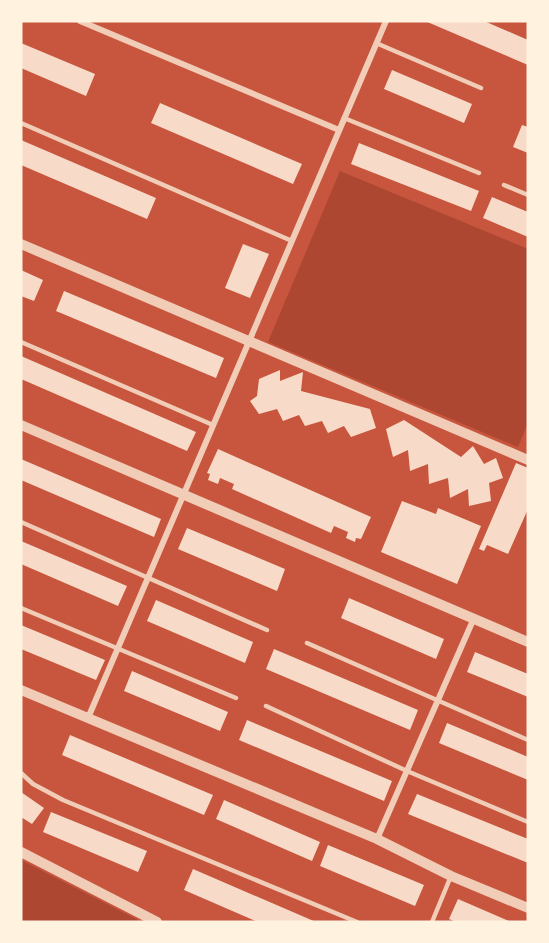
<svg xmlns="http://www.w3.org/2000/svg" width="549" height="943" viewBox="0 0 549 943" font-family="Georgia,serif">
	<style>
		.green { fill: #ae4732 }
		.building { fill: #f7dbc8 }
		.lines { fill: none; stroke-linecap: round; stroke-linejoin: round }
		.service { stroke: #f1ccb7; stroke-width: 4.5 }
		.minor { stroke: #f1ccb7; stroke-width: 6 }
		.tertiary { stroke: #f1ccb7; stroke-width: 10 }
	</style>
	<rect width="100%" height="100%" fill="#c8553d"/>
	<!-- green -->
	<path class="green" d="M340 171 528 249V423L518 447 268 342Z
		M21 860 142 922H21Z"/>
	<!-- building -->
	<path class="building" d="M425 21H484L528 40V65Z
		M21 43 95 74 86 96 21 68Z
		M392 70 472 104 464 123 384 89Z
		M160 103 302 164 293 184 151 123Z
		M522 125 528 127V153L513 147Z
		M21 140 156 198 147 219 21 165Z
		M359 143 479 191 471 211 351 164Z
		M492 197 528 212V237L483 218Z
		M243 244 269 254 250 298 225 288Z
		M21 270 43 280 34 301 21 296Z
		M64 291 224 358 216 378 56 311Z
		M21 356 196 432 187 451 21 379Z
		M280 370V381L303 372 301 391 370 409 376 428 351 437 344 426 328 433 322 421 305 426 299 415 283 421 277 409 259 414 250 401 257 396 259 379Z
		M404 420 461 457 473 446 484 464 496 458 503 478 489 483 491 501 469 506 468 489 450 498 448 478 429 484 428 464 410 471 408 450 393 457 386 429Z
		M218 449 371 517 361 539 356 538 355 542 346 538 348 532 334 526 331 533 232 489 234 484 220 478 218 484 208 480 210 474 207 473Z
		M21 459 161 519 154 537 21 480Z
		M516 463 528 468V509L508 554 487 545 484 551 479 549Z
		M402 501 436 514 438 508 481 526 457 584 381 552Z
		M187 528 285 569 277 591 178 549Z
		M21 541 127 586 118 606 21 564Z
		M349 598 444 639 436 659 341 618Z
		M156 600 253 642 245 663 147 621Z
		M21 625 105 660 96 680 21 649Z
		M274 649 418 710 410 730 266 669Z
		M475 652 528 674V697L467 672Z
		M132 671 228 712 220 731 124 691Z
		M247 720 392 781 384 801 239 740Z
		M447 723 528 757V780L439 743Z
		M70 735 213 795 204 815 62 755Z
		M21 792 44 808 32 824 21 817Z
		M417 794 528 839V863L408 814Z
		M224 800 320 842 312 861 216 819Z
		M51 812 147 851 138 872 43 832Z
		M328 845 424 885 415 906 320 866Z
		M193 869 316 922H258L184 890Z
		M458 899 511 922H456L449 919Z"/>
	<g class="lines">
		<!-- service -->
		<path class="service" d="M376 43 481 88
			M344 118 479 173
			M21 123 292 241
			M504 185 528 195
			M21 342 213 425
			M21 522 267 630
			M21 608 236 698
			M307 643 528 740
			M266 706 407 771 528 822
			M21 773 33 784 63 800 357 922
			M432 922 451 876"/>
		<!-- minor -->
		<path class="minor" d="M80 21 339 130
			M88 718 386 21
			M377 839 474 618"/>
		<!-- tertiary -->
		<path class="tertiary" d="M21 244 528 460
			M21 425 528 642
			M21 690 377 839 451 876 528 908
			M21 852 157 922"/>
	</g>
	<!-- border -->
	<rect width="549" height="943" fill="none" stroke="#fff3e0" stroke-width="45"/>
</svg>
